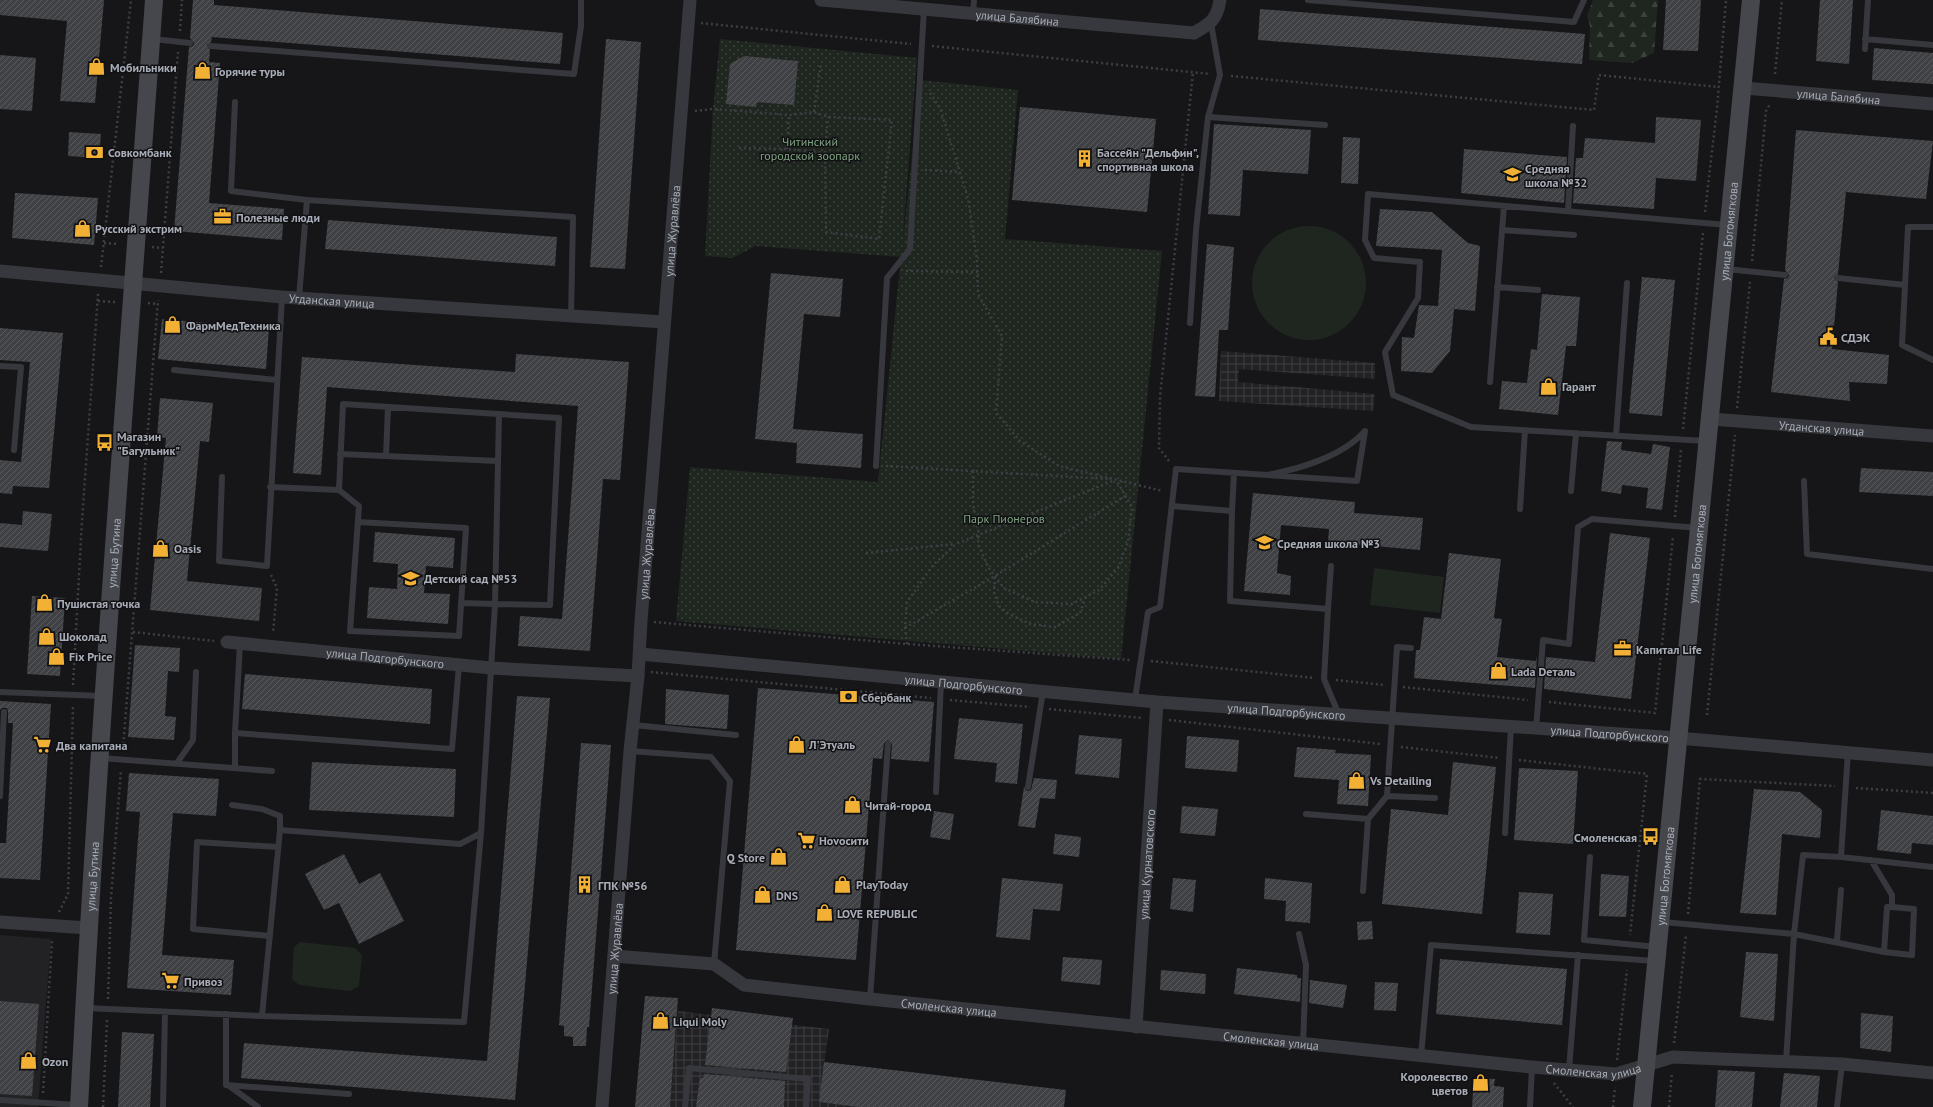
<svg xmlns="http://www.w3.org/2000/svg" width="1933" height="1107" viewBox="0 0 1933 1107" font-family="'PT Sans',sans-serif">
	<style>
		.built { fill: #222225 }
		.industrial { fill: url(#industrial-grid) }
		.forest { fill: url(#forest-firs) }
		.park { fill: url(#park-dots) }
		.garden { fill: #1e261f }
		.building { fill: url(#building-hatch) }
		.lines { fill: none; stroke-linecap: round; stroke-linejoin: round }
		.path { stroke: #3d3f44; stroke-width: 2.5; stroke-dasharray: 2 3; stroke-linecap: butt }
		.lane { stroke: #37383d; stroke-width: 6 }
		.street { stroke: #37383d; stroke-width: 13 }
		.secondary { stroke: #45474d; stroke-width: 18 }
		.labels { text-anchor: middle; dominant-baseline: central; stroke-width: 3; stroke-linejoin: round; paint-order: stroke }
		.street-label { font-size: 12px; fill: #a8adb8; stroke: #111113 }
		.poi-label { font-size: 12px; font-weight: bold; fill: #a8adb8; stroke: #111113; text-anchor: start }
		.park-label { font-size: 12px; fill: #7fa381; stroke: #111113 }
	</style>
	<defs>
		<pattern id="industrial-grid" width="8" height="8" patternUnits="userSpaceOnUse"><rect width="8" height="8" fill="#222225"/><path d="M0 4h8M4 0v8" fill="none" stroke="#3f3f43"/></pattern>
		<pattern id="forest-firs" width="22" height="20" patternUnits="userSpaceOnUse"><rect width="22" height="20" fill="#1e261f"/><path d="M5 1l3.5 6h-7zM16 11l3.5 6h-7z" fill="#3c433d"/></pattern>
		<pattern id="park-dots" width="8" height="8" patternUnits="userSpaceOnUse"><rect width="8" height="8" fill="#1e261f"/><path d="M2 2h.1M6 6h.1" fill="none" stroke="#3c433d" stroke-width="1.8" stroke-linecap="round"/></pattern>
		<pattern id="building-hatch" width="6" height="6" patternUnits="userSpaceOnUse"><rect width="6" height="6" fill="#404145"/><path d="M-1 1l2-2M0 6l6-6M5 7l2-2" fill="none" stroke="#595a5e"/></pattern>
	</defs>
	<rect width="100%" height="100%" fill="#161618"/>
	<!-- built -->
	<path class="built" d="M0 935 51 939 38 1107H0Z"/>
	<!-- industrial -->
	<path class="industrial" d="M1221 351 1375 363V379L1239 369 1238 382 1375 394 1373 411 1219 401Z
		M678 1011 829 1029 819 1102 858 1107H670Z"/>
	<!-- forest -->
	<path class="forest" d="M1593 0H1658L1654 53 1632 63 1589 60 1590 26 1587 16Z"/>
	<!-- park -->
	<path class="park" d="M720 39 917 58 902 249 920 80 1018 90 1005 239 1162 251 1121 659 676 621 690 467 878 482 901 257 755 246 733 258 705 256 713 109Z"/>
	<!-- garden -->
	<path class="garden" d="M1252 283a57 57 0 1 1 114 0a57 57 0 1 1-114 0Z
		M1374 568 1444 577 1440 613 1370 605Z
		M300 942 355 948 362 955 359 986 350 991 299 985 292 979 294 947Z"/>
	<!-- building -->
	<path class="building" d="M0 0H104L95 103 60 101 67 21 0 15Z
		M193 0H214V5L563 33 560 64 212 37 211 42 207 45 210 50 209 62 220 63 209 203 284 209 282 240 174 231 189 47 193 46 194 43 190 38Z
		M1666 0H1701L1698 51 1663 50Z
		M1820 0H1853L1849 64 1816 61Z
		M1260 9 1585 34 1582 64 1258 40Z
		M606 39 641 42 625 269 590 267Z
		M1874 48 1933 53V84L1872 80Z
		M0 55 36 58 32 111 0 109Z
		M744 56 798 61 794 105 757 102 756 107 726 104 730 64Z
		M1020 107 1156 119 1147 212 1012 200Z
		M1656 117 1701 120 1696 181 1656 178 1654 209 1573 203 1576 158H1583L1585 138 1655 143Z
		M1214 124 1311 130 1308 174 1243 170 1240 216 1208 214Z
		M1796 130 1933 141 1926 199 1846 192 1838 274 1834 278 1838 282 1832 349 1889 355 1887 384 1849 382 1850 401 1771 392 1784 279 1788 278 1789 275 1785 270Z
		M69 132 101 134 99 158 68 156Z
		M1343 137 1360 138 1358 184 1341 183Z
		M1464 149 1567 157 1564 203 1461 193Z
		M15 193 98 198 94 245 12 238Z
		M1380 209 1432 212 1468 243 1480 246 1475 311 1454 309 1450 351 1432 373 1401 371 1402 337 1414 338 1419 305 1438 306 1442 250 1376 246Z
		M328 220 557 237 555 266 325 249Z
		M1207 244 1234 247 1228 330H1219L1215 397 1195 396Z
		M771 273 843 279 840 317 804 314 793 429 863 434 861 468 796 463 797 443 755 439Z
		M1642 277 1675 280 1662 416 1629 413Z
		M1542 294 1580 297 1576 346H1566L1558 415 1499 409 1502 381 1527 383 1531 349 1537 350Z
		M162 319 269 328 266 369 158 359Z
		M0 328 63 333 49 488 13 486 12 494 0 493V460L21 462 30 362 0 360Z
		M516 354 629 362 620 480 603 479 590 651 518 646 520 616 562 619 578 406 327 387 321 475 293 473 302 357 515 372Z
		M160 398 213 403 209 442 200 441 187 581 262 588 259 621 150 610 166 438 157 437Z
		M1607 441 1622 442 1621 450 1651 454 1653 444 1670 447 1662 510 1646 508 1648 488 1622 485 1621 494 1601 491Z
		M1861 468 1933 472V496L1859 492Z
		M1253 493 1355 502 1354 513 1423 518 1420 550 1328 542 1329 529 1281 525 1277 573 1291 576 1290 595 1244 591Z
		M23 511 52 514 48 551 0 547V523L22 525Z
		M375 532 455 538 453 568 426 566 424 593 450 594 448 624 367 618 369 587 397 589 398 564 373 562Z
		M1610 533 1650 538 1631 699 1544 689 1546 657 1595 662Z
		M1449 553 1501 559 1494 618 1502 619 1497 657 1536 661 1537 656 1535 688 1414 678 1416 650H1420L1424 617 1441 619Z
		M32 596 65 598 60 676 27 674Z
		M135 645 180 648 179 672 168 671 165 716 176 717 174 740 128 737Z
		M245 674 432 689 430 724 242 709Z
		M758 688 934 702 929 762 891 759 892 744 888 740 884 743 882 759 873 758 856 960 736 950Z
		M666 689 729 695 727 729 665 724Z
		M517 696 550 698 515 1100 241 1078 244 1043 487 1061Z
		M0 701 51 704 40 880 0 878V843H6L13 723H8V712L7 708H2L0 710Z
		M959 718 1023 724 1017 784 995 782 997 763 954 759Z
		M1079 735 1122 739 1119 778 1075 774Z
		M1187 736 1239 740 1237 772 1185 768Z
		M581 743 611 745 589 1027H587L586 1046H573V1037L564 1036V1026L559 1025Z
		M1297 747 1336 750 1335 753 1371 755 1368 806 1337 804 1339 780 1294 777Z
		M312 762 456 769 454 817 309 810Z
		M1453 762 1496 767 1482 914 1382 904 1391 809 1448 815Z
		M1519 768 1578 771 1573 844 1514 840Z
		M129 773 219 779 216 816 173 813 162 955 234 960 231 995 127 988 140 812 126 811Z
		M1034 778 1057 780 1055 799 1040 798 1035 828 1018 826 1024 787 1027 791 1031 790Z
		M1754 789 1800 792 1822 810 1820 838 1782 834 1776 915 1740 913Z
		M1182 806 1218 809 1215 836 1180 833Z
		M1881 810 1933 816V845L1912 843 1911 854 1877 850Z
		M934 811 954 814 950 840 930 837Z
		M1055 834 1081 837 1079 857 1053 854Z
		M344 854 359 884 380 873 404 921 359 944 339 903 324 910 305 874Z
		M1601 874 1629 876 1626 917 1599 916Z
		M1002 878 1063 884 1060 911 1033 909 1030 940 996 937Z
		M1173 878 1196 880 1193 912 1170 909Z
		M1265 878 1312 883 1310 923 1285 921 1286 901 1264 899Z
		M1519 892 1553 894 1550 935 1516 933Z
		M1372 921 1373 939 1358 940 1357 922Z
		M1746 952 1778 954 1774 1021 1740 1017Z
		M1063 957 1102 960 1100 985 1061 981Z
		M1440 959 1567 969 1562 1025 1436 1014Z
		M1237 968 1297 975V978H1301L1300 1002 1234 994Z
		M1161 970 1206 974 1205 994 1160 990Z
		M1310 980 1347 985 1343 1008 1309 1003Z
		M1375 982 1398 983 1396 1011 1374 1010Z
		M645 996 678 998 670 1107H635Z
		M0 1001 39 1004 32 1096 0 1094Z
		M712 1008 793 1018 786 1072 705 1065Z
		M1861 1013 1893 1016 1891 1052 1860 1048Z
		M122 1032 154 1034 150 1107H118Z
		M824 1062 1066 1090 1064 1107H858L819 1102Z
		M1718 1070 1755 1072 1752 1107H1715Z
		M1784 1073 1820 1076 1817 1107H1780Z
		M704 1074 785 1081 784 1107H696L700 1078H703Z
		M1474 1078 1495 1079 1494 1086 1504 1087 1503 1107H1472Z"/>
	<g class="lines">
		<!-- path -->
		<path class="path" d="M701 23 911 44
			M180 31 182 0
			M932 46 1210 74
			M1775 74 1782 0
			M1231 76 1594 110 1599 75 1719 87
			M930 93 940 108 968 198 977 260 978 294 1002 336 996 413 1020 441 1059 466 1163 491
			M695 111 713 109 789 115 814 112 828 117 892 120 879 239 826 232 825 153 787 149 739 148
			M814 112 821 63
			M787 149 789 115
			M825 153 828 117
			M925 170 960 172
			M1705 212 1717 108 1726 0
			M104 243 119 244
			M152 247 163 248
			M1752 261 1766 111 1770 104
			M101 267 131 0
			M906 271 977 272
			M161 273 178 52
			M98 301 115 302
			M148 303 158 304
			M1737 408 1750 282
			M1683 429 1703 233
			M1169 461 1159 448 1160 397 1193 72
			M886 466 1109 479
			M973 471V504L979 535 978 544 988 567 1004 588 1035 602 1072 604 1099 590 1118 568 1128 542 1132 507 1116 480
			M1675 517 1681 450
			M866 553 955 544
			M271 575 277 588 273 633
			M995 577 994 592 999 606 1009 614 1030 624 1055 627 1080 613 1086 597
			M654 622 907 644 1130 660
			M905 628 995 576 1125 496
			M133 632 214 641
			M907 644 905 628 907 602 933 565 956 544 1115 480
			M1151 661 1315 678
			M651 672 931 698
			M1336 680 1385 685
			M73 685 82 521 98 294
			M1403 687 1528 700
			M950 700 1030 707
			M1549 702 1655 713 1673 536
			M1049 709 1142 718
			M1707 715 1735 435
			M1169 720 1380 744
			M1401 747 1500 758
			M123 749 158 300
			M1519 760 1647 774 1630 935
			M1856 788 1933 793
			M59 912 68 894 73 706
			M1688 914 1700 779 1835 786
			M108 999 111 898 121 770
			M1674 1043 1686 935
			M1617 1060 1627 970
			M1554 1083 1573 1107
			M43 1093 52 940
			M103 1107 107 1020
			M1613 1107 1615 1087
			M1669 1107 1672 1072"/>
		<!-- lane -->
		<path class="lane" d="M1308 0 1574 22 1584 0
			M973 13 974 0
			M1211 23 1220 75 1208 117 1325 125
			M153 39 190 43
			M1865 39 1933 45
			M211 46 574 74 581 26V0
			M1865 49 1868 0
			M235 102 231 191 307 200 299 298
			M307 200 573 217 571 316
			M1568 211 1573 126
			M1933 227H1908L1902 345 1933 360
			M1502 230 1574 235
			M1726 269 1785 275
			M1838 278 1905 285
			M1497 287 1538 290
			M1190 323 1196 230 1208 117
			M0 366 21 367 14 450
			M174 370 277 380
			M1490 382 1504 206
			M1616 436 1627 283
			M1706 441 1471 427 1393 395 1385 352 1418 298 1420 262 1374 258 1365 240 1368 194 1727 225
			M340 454 498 461
			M386 456 388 407
			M876 466 887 278 910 249 924 9
			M222 477 219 561 267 566 282 297
			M1804 481 1807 554 1933 569
			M339 490 359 506 350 631 459 636 466 528 358 522
			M1571 491 1576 433
			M1172 506 1232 511 1234 473
			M1520 509 1525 430
			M1232 511 1230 601 1328 609 1324 679 1339 715
			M461 603 495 604 499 414
			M1328 609 1331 566
			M240 644 235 733 452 749 459 665
			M0 692 102 696
			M1135 699 1148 612 1160 607 1176 469 1357 481 1365 431C1343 456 1300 469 1267 475
			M633 725 736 735
			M1536 729 1543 640 1569 644 1578 527 1592 519 1698 528
			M630 751 711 757 730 781 714 964
			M101 758 272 771
			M177 763 193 740 196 672
			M235 768V733
			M1028 787 1043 691
			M936 792 941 682
			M0 796 4 712
			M1387 796 1435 798
			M232 805 262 809 280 816V830
			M1306 814 1368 819
			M1505 833 1511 727
			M1590 857 1584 940 1657 947
			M1841 857 1848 752
			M1871 860 1892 895V907L1914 909 1912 955 1884 952 1887 907H1892
			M1363 891 1368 819 1387 796 1397 647 1411 648
			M1663 922 1794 934 1884 952
			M1299 934 1306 965 1303 1044
			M270 936 193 929 197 842 278 847
			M1837 941 1841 890
			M870 999 888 744
			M86 1008 262 1016 280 830 460 844 481 833 495 604 550 605 559 418 343 404 339 490 270 487
			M226 1014V1085L349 1094
			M262 1016 464 1022 481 833
			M1421 1056 1431 945 1655 961
			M1786 1062 1794 934 1803 855 1841 857 1933 867
			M1569 1070 1578 955
			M228 1085 258 1107
			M0 1100 77 1105
			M163 1107 165 1012
			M685 1107 689 1068 808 1079 806 1107
			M1530 1107 1532 1067
			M1837 1107 1842 1064"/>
		<!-- street -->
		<g class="street">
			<path id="s1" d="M821 0 1194 33C1210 24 1217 20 1220 0"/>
			<path id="s2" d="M1744 88 1933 104"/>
			<path id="s3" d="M0 271 282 297 664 322"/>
			<path id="s4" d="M1711 419 1933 436"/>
			<path id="s5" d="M227 642 491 668 638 676"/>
			<path id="s6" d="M640 654 1157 702 1678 738 1933 760"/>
			<path d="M0 922 88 928"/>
			<path id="s7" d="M614 956 714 964 744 985 870 999 1532 1067 1616 1074 1673 1057 1842 1064 1933 1073"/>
			<path id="s8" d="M1136 1027 1157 702"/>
			<path id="s9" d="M602 1107 630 751 638 676 641 621 690 0"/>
		</g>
		<!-- secondary -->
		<g class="secondary">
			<path id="s10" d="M79 1107C98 738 127 369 154 0"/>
			<path id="s11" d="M1642 1107 1751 0"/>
		</g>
	</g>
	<!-- icons -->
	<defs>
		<symbol id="shop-bare" viewBox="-9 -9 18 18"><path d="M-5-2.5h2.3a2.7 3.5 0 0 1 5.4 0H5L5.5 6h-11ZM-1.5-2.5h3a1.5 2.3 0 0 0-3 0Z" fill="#f2b134" stroke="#111113" stroke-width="2.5" paint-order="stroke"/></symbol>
		<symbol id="bank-bare" viewBox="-9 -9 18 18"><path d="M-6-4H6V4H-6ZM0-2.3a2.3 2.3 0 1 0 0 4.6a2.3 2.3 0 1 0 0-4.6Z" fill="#f2b134" stroke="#111113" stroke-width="2.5" paint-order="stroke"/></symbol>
		<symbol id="building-bare" viewBox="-9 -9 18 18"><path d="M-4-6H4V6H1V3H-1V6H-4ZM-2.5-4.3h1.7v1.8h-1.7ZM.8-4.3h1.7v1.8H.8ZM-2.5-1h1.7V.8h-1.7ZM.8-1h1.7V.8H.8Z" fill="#f2b134" stroke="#111113" stroke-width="2.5" paint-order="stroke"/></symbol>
		<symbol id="school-bare" viewBox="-9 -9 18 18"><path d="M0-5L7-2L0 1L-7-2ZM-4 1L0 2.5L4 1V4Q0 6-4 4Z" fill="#f2b134" stroke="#111113" stroke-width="2.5" paint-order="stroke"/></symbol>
		<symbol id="office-bare" viewBox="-9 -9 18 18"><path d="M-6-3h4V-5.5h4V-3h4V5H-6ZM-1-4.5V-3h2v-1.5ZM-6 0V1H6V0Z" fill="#f2b134" stroke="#111113" stroke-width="2.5" paint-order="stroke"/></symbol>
		<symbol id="civic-bare" viewBox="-9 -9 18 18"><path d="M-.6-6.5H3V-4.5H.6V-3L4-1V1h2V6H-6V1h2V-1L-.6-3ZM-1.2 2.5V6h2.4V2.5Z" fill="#f2b134" stroke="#111113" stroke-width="2.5" paint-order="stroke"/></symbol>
		<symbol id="bus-bare" viewBox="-9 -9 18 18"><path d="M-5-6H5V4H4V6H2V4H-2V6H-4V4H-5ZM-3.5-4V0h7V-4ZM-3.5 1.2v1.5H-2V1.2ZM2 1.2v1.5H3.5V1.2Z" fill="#f2b134" stroke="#111113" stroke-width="2.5" paint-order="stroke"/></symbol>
		<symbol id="supermarket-bare" viewBox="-9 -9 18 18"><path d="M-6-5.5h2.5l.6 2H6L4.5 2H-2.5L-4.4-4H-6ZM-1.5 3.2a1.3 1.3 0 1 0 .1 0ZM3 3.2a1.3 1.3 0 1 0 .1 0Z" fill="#f2b134" stroke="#111113" stroke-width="2.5" paint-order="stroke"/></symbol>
	</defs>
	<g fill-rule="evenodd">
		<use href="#shop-bare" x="84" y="54" width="25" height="25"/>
		<use href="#shop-bare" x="190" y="58" width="25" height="25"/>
		<use href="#bank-bare" x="82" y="140" width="25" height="25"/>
		<use href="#building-bare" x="1072" y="146" width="25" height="25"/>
		<use href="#school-bare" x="1500" y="162" width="25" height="25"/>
		<use href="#office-bare" x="210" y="204" width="25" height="25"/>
		<use href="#shop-bare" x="70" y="216" width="25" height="25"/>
		<use href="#shop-bare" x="160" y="312" width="25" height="25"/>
		<use href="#civic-bare" x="1816" y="324" width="25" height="25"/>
		<use href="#shop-bare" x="1536" y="374" width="25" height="25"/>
		<use href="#bus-bare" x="92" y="430" width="25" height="25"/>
		<use href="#school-bare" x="1252" y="530" width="25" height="25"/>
		<use href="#shop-bare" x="148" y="536" width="25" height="25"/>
		<use href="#school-bare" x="398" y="566" width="25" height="25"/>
		<use href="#shop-bare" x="32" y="590" width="25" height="25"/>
		<use href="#shop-bare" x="34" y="624" width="25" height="25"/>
		<use href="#office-bare" x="1610" y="636" width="25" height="25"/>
		<use href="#shop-bare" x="44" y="644" width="25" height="25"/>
		<use href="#shop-bare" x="1486" y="658" width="25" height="25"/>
		<use href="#bank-bare" x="836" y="684" width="25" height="25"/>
		<use href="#shop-bare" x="784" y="732" width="25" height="25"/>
		<use href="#supermarket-bare" x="30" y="732" width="25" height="25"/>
		<use href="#shop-bare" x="1344" y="768" width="25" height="25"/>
		<use href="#shop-bare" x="840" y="792" width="25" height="25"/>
		<use href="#bus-bare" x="1638" y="824" width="25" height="25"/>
		<use href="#supermarket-bare" x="794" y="828" width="25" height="25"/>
		<use href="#shop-bare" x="766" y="844" width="25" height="25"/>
		<use href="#shop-bare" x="830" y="872" width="25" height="25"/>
		<use href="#building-bare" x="572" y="872" width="25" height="25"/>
		<use href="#shop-bare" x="750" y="882" width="25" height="25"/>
		<use href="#shop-bare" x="812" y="900" width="25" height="25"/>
		<use href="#supermarket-bare" x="158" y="968" width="25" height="25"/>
		<use href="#shop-bare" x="648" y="1008" width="25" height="25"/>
		<use href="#shop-bare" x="16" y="1048" width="25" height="25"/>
		<use href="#shop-bare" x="1468" y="1070" width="25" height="25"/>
	</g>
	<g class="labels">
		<!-- street labels -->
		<g class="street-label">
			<text stroke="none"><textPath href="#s1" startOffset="197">улица Балябина</textPath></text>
			<text stroke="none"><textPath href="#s2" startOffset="95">улица Балябина</textPath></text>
			<text stroke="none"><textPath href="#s9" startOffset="879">улица Журавлёва</textPath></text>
			<text stroke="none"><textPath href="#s11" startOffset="880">улица Богомягкова</textPath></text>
			<text stroke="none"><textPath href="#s3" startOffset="333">Угданская улица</textPath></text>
			<text stroke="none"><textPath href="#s4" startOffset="111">Угданская улица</textPath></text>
			<text stroke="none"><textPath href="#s10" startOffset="555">улица Бутина</textPath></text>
			<text stroke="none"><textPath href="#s9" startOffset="555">улица Журавлёва</textPath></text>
			<text stroke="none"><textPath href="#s11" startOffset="556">улица Богомягкова</textPath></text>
			<text stroke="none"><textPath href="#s5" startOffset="159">улица Подгорбунского</textPath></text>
			<text stroke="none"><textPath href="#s6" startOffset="325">улица Подгорбунского</textPath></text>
			<text stroke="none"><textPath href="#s6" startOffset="649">улица Подгорбунского</textPath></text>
			<text stroke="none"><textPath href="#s6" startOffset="973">улица Подгорбунского</textPath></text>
			<text stroke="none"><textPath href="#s8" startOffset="163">улица Курнатовского</textPath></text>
			<text stroke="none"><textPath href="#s11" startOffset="232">улица Богомягкова</textPath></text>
			<text stroke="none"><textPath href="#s10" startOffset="231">улица Бутина</textPath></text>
			<text stroke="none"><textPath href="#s9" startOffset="159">улица Журавлёва</textPath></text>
			<text stroke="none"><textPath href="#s7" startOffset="343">Смоленская улица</textPath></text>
			<text stroke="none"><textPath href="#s7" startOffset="667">Смоленская улица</textPath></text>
			<text stroke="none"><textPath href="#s7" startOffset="991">Смоленская улица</textPath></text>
		</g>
		<!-- poi labels -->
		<g class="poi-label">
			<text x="110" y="67">Мобильники</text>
			<text x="215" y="71">Горячие туры</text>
			<text x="108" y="152">Совкомбанк</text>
			<text x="1097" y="152">Бассейн "Дельфин",<tspan x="1097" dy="14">спортивная школа</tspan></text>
			<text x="1525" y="168">Средняя<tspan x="1525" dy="14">школа №32</tspan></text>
			<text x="236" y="217">Полезные люди</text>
			<text x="95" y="228">Русский экстрим</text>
			<text x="186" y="325">ФармМедТехника</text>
			<text x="1841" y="337">СДЭК</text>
			<text x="1562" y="386">Гарант</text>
			<text x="117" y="436">Магазин<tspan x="117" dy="14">"Багульник"</tspan></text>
			<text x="1277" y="543">Средняя школа №3</text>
			<text x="174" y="548">Oasis</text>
			<text x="424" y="578">Детский сад №53</text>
			<text x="57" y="603">Пушистая точка</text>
			<text x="59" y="636">Шоколад</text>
			<text x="1636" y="649">Капитал Life</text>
			<text x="69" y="656">Fix Price</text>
			<text x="1511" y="671">Lada Dеталь</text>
			<text x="861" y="697">Сбербанк</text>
			<text x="809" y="744">Л'Этуаль</text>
			<text x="56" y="745">Два капитана</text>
			<text x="1370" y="780">Vs Detailing</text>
			<text x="865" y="805">Читай-город</text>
			<text x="1637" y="837" text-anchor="end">Смоленская</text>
			<text x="819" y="840">Ноvосити</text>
			<text x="765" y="857" text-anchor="end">Q Store</text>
			<text x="856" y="884">PlayToday</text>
			<text x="598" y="885">ГПК №56</text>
			<text x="776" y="895">DNS</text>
			<text x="837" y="913">LOVE REPUBLIC</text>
			<text x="184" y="981">Привоз</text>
			<text x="673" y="1021">Liqui Moly</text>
			<text x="42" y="1061">Ozon</text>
			<text x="1468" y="1076" text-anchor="end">Королевство<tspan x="1468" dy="14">цветов</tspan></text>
		</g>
		<!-- park labels -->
		<g class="park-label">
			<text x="810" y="141">Читинский<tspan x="810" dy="14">городской зоопарк</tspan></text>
			<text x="1004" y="518">Парк Пионеров</text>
		</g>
	</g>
</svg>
